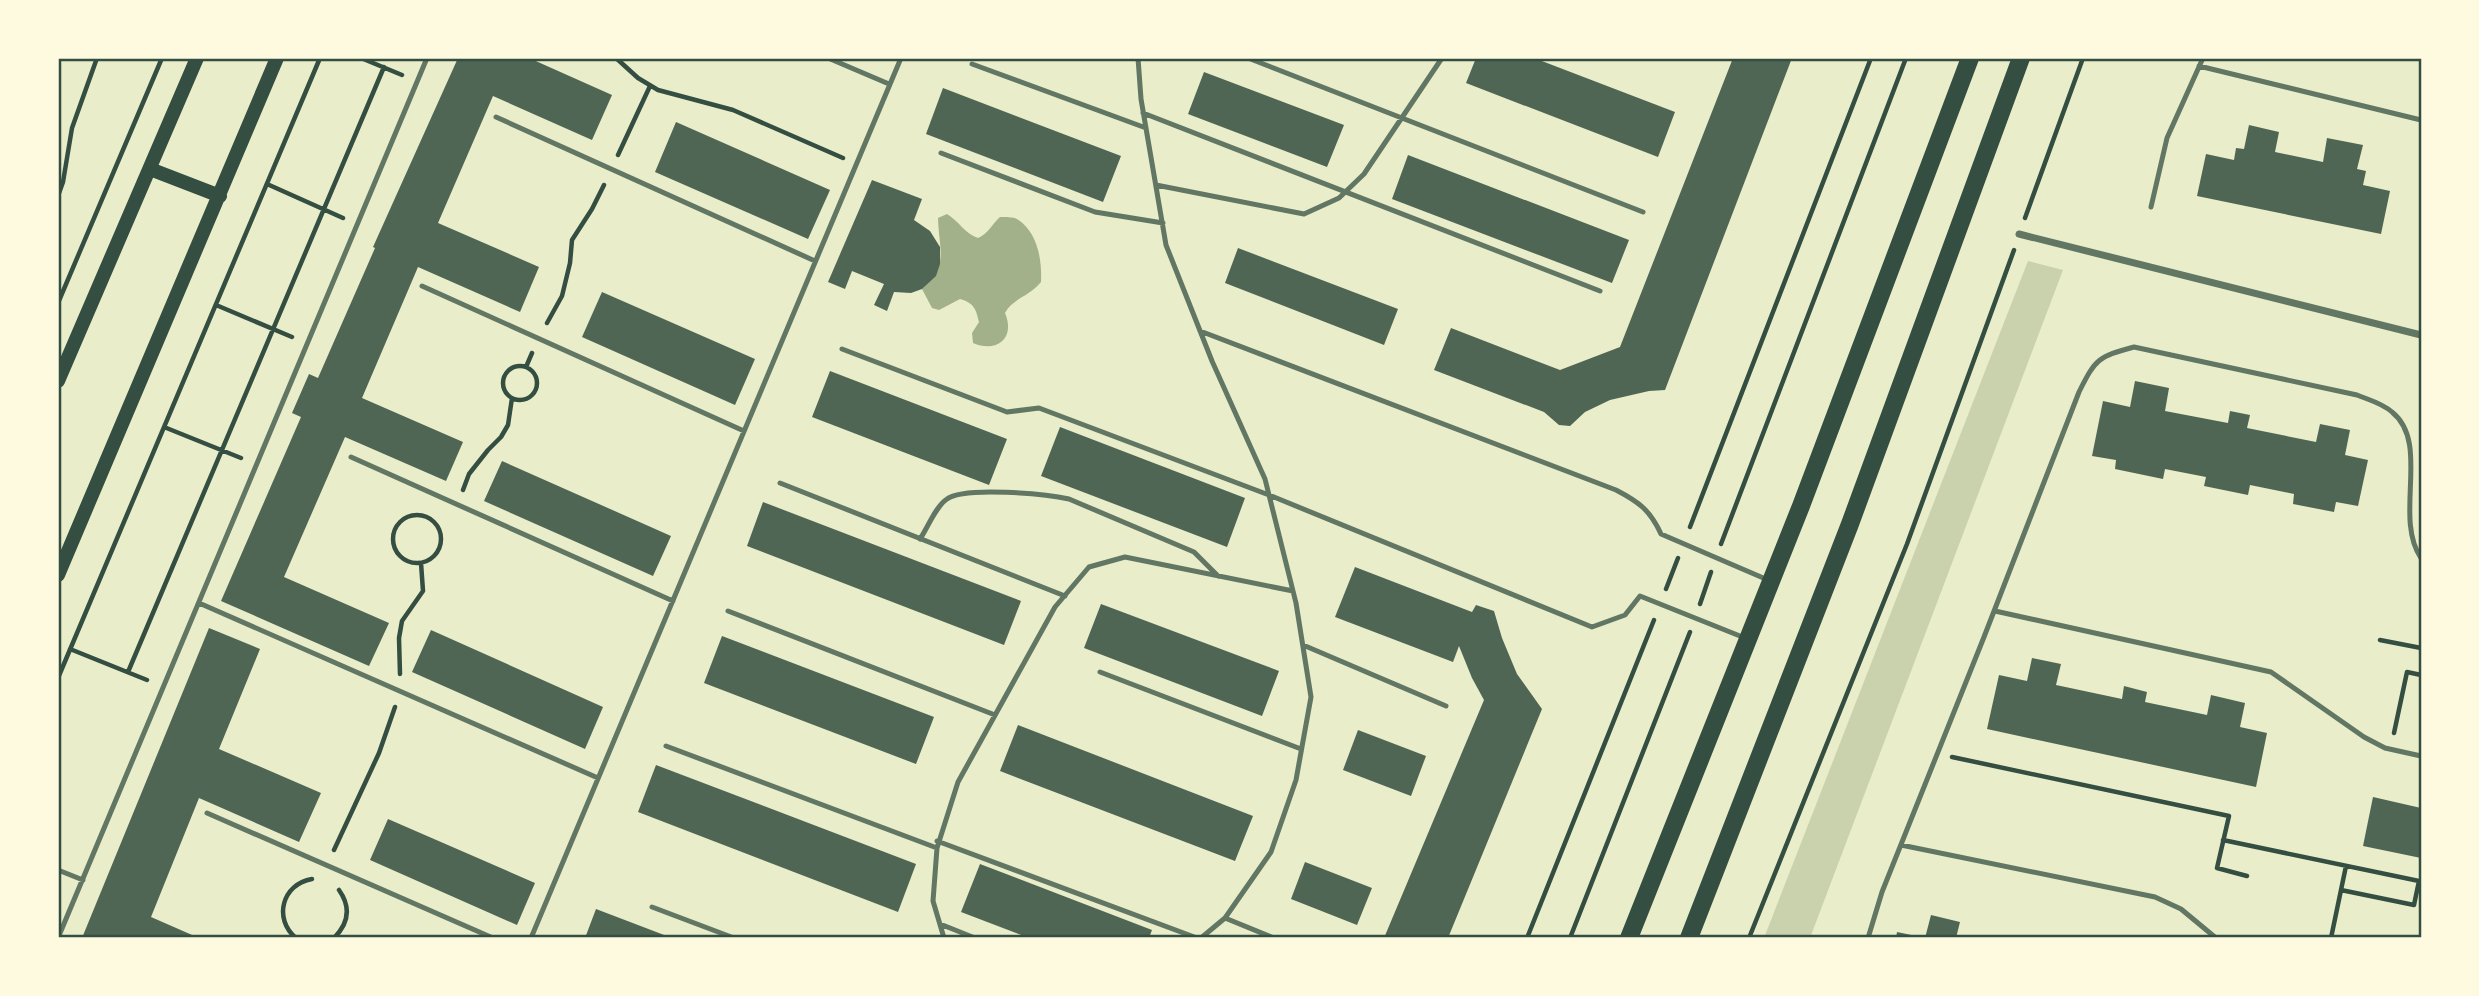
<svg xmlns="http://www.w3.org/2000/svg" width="2479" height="996" viewBox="0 0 2479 996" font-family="'Nunito Sans',sans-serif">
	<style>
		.green { fill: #cad2ad }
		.water { fill: #a3b18a }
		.building { fill: #4f6655 }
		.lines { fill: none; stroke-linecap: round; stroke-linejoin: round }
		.path { stroke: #344e41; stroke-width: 4.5 }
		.service { stroke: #617663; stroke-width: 5 }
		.minor { stroke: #617663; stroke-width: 7 }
		.secondary { stroke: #344e41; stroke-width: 14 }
		.primary { stroke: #344e41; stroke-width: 18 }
		.neatline { fill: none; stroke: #344e41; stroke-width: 2.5 }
	</style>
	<rect width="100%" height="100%" fill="#e9edc9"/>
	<!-- green -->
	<path class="green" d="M2028 261 2063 270 1810 938H1764Z"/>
	<!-- water -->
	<path class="water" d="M947 214C959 221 965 234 978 238 988 234 992 224 1000 217 1005 217 1013 217 1017 219 1038 232 1042 260 1041 282 1029 297 1013 298 1005 313 1016 339 996 353 973 343L972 333 979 322C976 309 974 303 960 299L939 310 932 308 922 289C949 263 939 252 938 218Z"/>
	<!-- building -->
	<path class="building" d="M458 58H529L612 95 592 140 493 96 438 223 539 267 520 312 418 267 362 398 463 442 446 481 345 437 284 577 389 623 369 666 221 601 301 417 292 413 309 374 318 378 375 248 373 247Z
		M1476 58H1534L1675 112 1658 157 1466 83Z
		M1733 58H1792L1665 390 1649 391 1610 400 1585 412 1570 426 1559 425 1544 412 1434 370 1451 328 1560 370 1620 347Z
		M1204 72 1344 125 1327 167 1188 114Z
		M943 88 1121 156 1103 202 926 134Z
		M676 122 830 190 808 239 655 172Z
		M2249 125 2279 132 2275 152 2323 162 2327 138 2363 145 2357 169 2366 171 2363 185 2390 191 2381 234 2197 196 2206 154 2234 160 2236 148 2244 149Z
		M1408 155 1629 240 1612 283 1392 199Z
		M872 180 922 199 914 220 930 231 940 247V264L936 276 922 289 911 293 894 292 887 311 874 305 884 284 852 271 845 289 828 282Z
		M1238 248 1398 309 1384 345 1225 283Z
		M602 292 755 359 735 405 582 337Z
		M830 371 1007 439 989 485 812 417Z
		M2135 381 2169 388 2165 411 2228 423 2230 411 2250 415 2247 428 2316 442 2320 424 2350 430 2345 455 2368 460 2358 506 2336 502 2334 512 2293 504 2294 494 2250 485 2248 495 2204 486 2206 477 2165 469 2163 479 2115 469 2116 460 2092 456 2103 401 2130 407Z
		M1060 427 1245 498 1227 547 1041 476Z
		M502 461 671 536 653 576 484 501Z
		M763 502 1021 601 1004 645 747 546Z
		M1355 567 1472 612 1476 605 1494 611 1502 638 1517 674 1542 709 1448 938H1384L1484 700 1472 678 1459 646 1453 662 1335 617Z
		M1101 604 1279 671 1262 716 1084 648Z
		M209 628 260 649 219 749 321 793 299 842 199 798 151 917 199 938H82Z
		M431 630 603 707 585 749 412 672Z
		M722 636 934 717 916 764 704 683Z
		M2032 658 2061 664 2056 685 2122 699 2124 686 2147 692 2145 702 2207 715 2211 695 2245 703 2240 727 2267 733 2256 787 1987 729 1999 675 2027 681Z
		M1018 725 1253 816 1235 861 1000 771Z
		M1358 730 1426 756 1411 796 1343 770Z
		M656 765 916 864 898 912 638 812Z
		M2373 797 2421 808V858L2363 846Z
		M388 819 535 883 517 925 370 860Z
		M1305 862 1372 888 1357 925 1291 899Z
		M980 864 1152 930 1149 938H1029L961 912Z
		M596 909 672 938H585Z
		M1931 915 1960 922 1956 938H1925Z
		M1897 932 1921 937V938H1896Z"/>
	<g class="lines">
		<!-- path -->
		<path class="path" d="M361 58 402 75
			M616 58 638 78 658 90 733 110 843 158
			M618 155 650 86
			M267 184 343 218
			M58 196 63 182 72 128 97 58
			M2025 218 2083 58
			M58 303 162 58
			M216 305 292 337
			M547 323 562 296 570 263 572 240 592 209 604 185
			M503 383a17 17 0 1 1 34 0a17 17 0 1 1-34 0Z
			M526 367 532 353
			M164 427 241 458
			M463 490 469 474 488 450 501 437 508 425 512 398
			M393 539a24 24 0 1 1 48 0a24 24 0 1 1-48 0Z
			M1690 527 1871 58
			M1721 544 1906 58
			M1666 589 1678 558
			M1700 604 1711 572
			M2380 640 2421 648
			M70 649 147 680
			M128 672 384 67
			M400 674 399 638 402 621 423 591 421 563
			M58 678 320 58
			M2394 733 2407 672 2421 675
			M1952 757 2229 816 2217 868 2247 876
			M2223 840 2419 881 2414 905 2341 890
			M334 850 379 753 395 707
			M296 938C273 919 282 884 312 879
			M334 938C349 923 351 907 339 890
			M1527 938 1654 620
			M1570 938 1690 632
			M1749 938 1907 544 2014 250
			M2331 938 2346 866"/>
		<!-- service -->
		<path class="service" d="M828 58 889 84
			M1138 58 1141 99 1166 245 1212 361 1265 479 1296 603 1311 697 1296 780 1271 852 1225 918 1201 938
			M1248 58 1643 212
			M972 64 1146 128
			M2199 66 2421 120
			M1143 113 1600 291
			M496 117 815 261
			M941 153 1095 212 1163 223
			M1156 185 1304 214 1339 198 1364 174 1442 58
			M2151 207 2167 138 2203 58
			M422 286 744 431
			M1200 331 1616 490C1639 502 1650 510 1661 534L1768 580
			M842 349 1007 412 1039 408 1269 495 1592 627 1625 615 1640 596 1745 638
			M351 457 673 601
			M780 483 1065 596
			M920 539C928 527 936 506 947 499 964 486 1047 494 1069 499L1194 552 1218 576
			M199 603 598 778
			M728 611 995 715
			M1995 611 2271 672 2364 737 2385 748 2421 756
			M1303 645 1446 706
			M1100 672 1301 749
			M666 746 937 848
			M207 813 493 938
			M937 841 1197 938
			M1901 845 2155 897 2181 909 2216 938
			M58 870 83 880
			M652 907 734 938
			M1225 918 1274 938
			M940 924 975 938
			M58 938 427 58
			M531 938 901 58
			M944 938 933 901 937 848 958 782 1055 607 1089 567 1125 557 1293 591
			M1868 938 1882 892 1984 637 2079 392C2096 358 2098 357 2134 347L2357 395C2369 400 2382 403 2392 412 2431 443 2393 517 2421 558"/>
		<!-- minor -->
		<path class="minor" d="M2019 234 2421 335"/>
		<!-- secondary -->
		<path class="secondary" d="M150 169 220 196
			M58 381 197 58
			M58 575 277 58"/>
		<!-- primary -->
		<path class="primary" d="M1629 938 1801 506 1970 58
			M1689 938 1850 524 2021 58"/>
	</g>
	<!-- border -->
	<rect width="2479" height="996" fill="none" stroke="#fefae0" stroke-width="119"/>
	<rect x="60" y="60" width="2360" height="876" class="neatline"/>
</svg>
